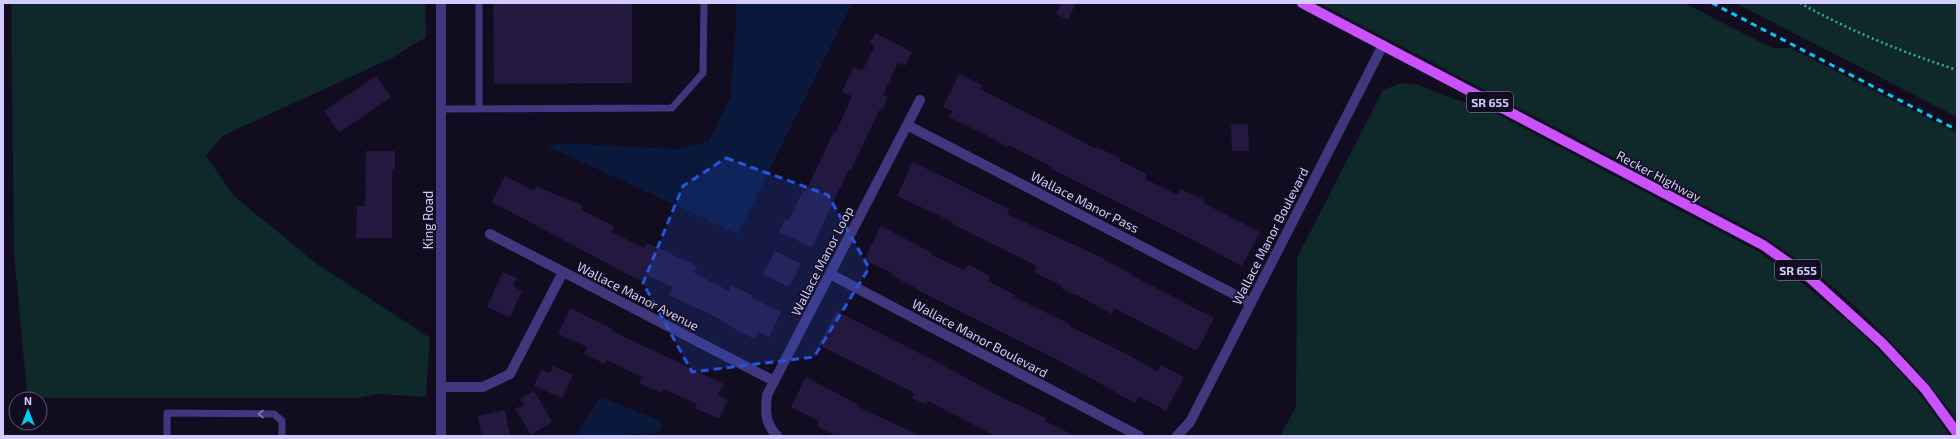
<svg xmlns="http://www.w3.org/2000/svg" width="1960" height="439" viewBox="0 0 1960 439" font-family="'Exo 2',sans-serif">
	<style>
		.green { fill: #0f2829 }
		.water { fill: #09183b }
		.building { fill: #231940 }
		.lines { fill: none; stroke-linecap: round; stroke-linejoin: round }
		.path { stroke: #2eaeaf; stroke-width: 2.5; stroke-dasharray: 2 3; stroke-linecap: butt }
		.service { stroke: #3f387e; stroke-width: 7 }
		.minor { stroke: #3f387e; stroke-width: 10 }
		.tertiary { stroke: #3f387e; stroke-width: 10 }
		.primary { stroke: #c952fe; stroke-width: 10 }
		.rail { stroke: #02cbf3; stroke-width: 3; stroke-dasharray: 6 5; stroke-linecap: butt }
		.oneway { stroke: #827ab8 }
		.marked { fill: #2654da; fill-opacity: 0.2; stroke: #2654da; stroke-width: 3; stroke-dasharray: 8 5; stroke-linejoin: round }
		.labels { text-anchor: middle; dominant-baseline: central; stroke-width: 3; stroke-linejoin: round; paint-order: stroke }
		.shield { fill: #110c1f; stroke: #9a92bc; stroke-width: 1 }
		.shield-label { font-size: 12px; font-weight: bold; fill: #d4cbff }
		.street-label { font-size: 13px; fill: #d4cbff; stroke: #110c1f }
	</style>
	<rect width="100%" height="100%" fill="#110c1f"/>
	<!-- green -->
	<path class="green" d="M11 3H425L426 38 420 40 392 58 222 136 206 156 234 196 317 264 430 338 426 397 377 394 359 398H25L27 392 14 254Z
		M1319 3H1684L1772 48H1790L1957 133V420C1916 365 1869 316 1816 273 1800 260 1782 250 1766 238Z
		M1735 3H1957V117Z
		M1401 83 1420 85 1445 96 1481 107 1446 87 1759 252C1831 302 1902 362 1950 436H1280L1296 407 1297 258 1383 90Z"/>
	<!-- water -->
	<path class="water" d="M736 3H847L851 5 738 234 547 146 559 143 677 149 708 142 730 98 736 25Z
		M599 398H604L658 420 662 423 661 430 646 435 632 434 629 436H576Z"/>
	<!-- building -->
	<path class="building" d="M493 3H632V83L494 84Z
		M1062 3H1076L1068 20 1056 14Z
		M875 33 912 52 905 66 898 62 883 95 888 97 882 110 880 109 851 170 849 169 812 247 779 232 785 219 789 221 803 190 806 191 834 131 836 132 852 96 842 92 853 68 862 71 875 46 870 43Z
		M959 74 982 85 980 89 1042 121V120L1096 149 1097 147 1121 159 1120 161 1147 174 1145 179 1178 195 1180 189 1204 200 1203 203 1260 232 1242 266 1191 239 1052 169V167L1008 145 1007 148 996 140 949 117 952 111 943 107Z
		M376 76 391 97 339 133 324 111Z
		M1231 124H1248L1249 151H1232Z
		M366 151H395V171H392V238H356L357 206H365Z
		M913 162 1009 209 1007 214 1105 259 1104 260 1132 274 1131 275 1214 318 1197 351 1114 308 1112 314 1075 294 1074 295 1061 288 1062 286 1034 272 1037 266 952 224 953 222 897 196Z
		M505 176 534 191 536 186 583 206 581 210 614 226 612 232 644 248 647 243 697 266 694 273 729 291 731 285 752 295 751 298 781 312 769 337 758 332 755 339 742 333 716 317 669 295 673 287 648 276 645 282 631 276 492 202Z
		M881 226 932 253 931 255 964 270 968 264 990 276 988 281 1015 295 1014 297 1070 324 1069 326 1125 353 1158 372 1161 365 1184 377 1166 411 1139 396 1135 403 1058 360 919 291V290L891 275 892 273 864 260Z
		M775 251 801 264 789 287 763 274Z
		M503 272 517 278 513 286 522 291 510 317 487 307Z
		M570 308 613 329 612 331 724 384 718 395 728 400 719 419 695 408 697 404 664 389 662 393 639 383 642 377 607 360 605 364 584 354 587 347 558 334Z
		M836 311 935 361 1001 397 1046 418 1045 421 1075 436H995L928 401 926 405 912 398 914 393 819 345Z
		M553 366 573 375 562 398 534 386 541 370 550 373Z
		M806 377 857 404 856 406 921 436H837L817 426 819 421 791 407Z
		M534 391 552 422 531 435 515 408 524 406 520 399Z
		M505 410 510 436H482L478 416Z"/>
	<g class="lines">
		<!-- path -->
		<path class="path" d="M1800 3C1850 31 1902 52 1957 70"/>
		<!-- service -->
		<path class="service" d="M479 3V109
			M441 109 672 108 703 73 704 3
			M167 436V413L274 414 282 421V436"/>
		<!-- minor -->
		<path class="minor" d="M907 125 1251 303
			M490 234 774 381
			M830 274 1139 436
			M441 387H483L510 374 563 272
			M777 436C765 423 765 412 767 395L920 100
			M1177 436 1190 422 1383 45"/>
		<!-- tertiary -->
		<path class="tertiary" d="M441 3V436"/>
		<!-- primary -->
		<path class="primary" d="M1302 3 1763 245 1810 278 1882 343 1925 389 1957 433"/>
		<!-- rail -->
		<path class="rail" d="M1712 3 1957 130"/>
	</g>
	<!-- one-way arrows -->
	<defs><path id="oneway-chevron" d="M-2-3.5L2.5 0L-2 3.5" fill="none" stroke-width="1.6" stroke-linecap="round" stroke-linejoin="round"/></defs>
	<use class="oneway" href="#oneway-chevron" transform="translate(261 414) rotate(-180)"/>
	<!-- marked area -->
	<path class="marked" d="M726 158 828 195 869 268 814 357 692 372 643 283 683 186Z"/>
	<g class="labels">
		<!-- shield labels -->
		<g class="shield">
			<rect x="1467" y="92" width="46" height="20" rx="3"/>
			<rect x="1775" y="260" width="46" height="20" rx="3"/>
		</g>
		<g class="shield-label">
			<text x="1490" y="102">SR 655</text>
			<text x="1798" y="270">SR 655</text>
		</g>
		<!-- street labels -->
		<g class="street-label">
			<text transform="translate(1659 176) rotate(28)">Recker Highway</text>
			<text transform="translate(1085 202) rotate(27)">Wallace Manor Pass</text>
			<text transform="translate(428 220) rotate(-90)">King Road</text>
			<text transform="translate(1270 236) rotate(-63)">Wallace Manor Boulevard</text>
			<text transform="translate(822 261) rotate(-63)">Wallace Manor Loop</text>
			<text transform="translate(638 296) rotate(27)">Wallace Manor Avenue</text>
			<text transform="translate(980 338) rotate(28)">Wallace Manor Boulevard</text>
		</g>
	</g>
	<!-- border -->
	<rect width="1960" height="439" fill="none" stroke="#d4cbff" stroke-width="8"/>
	<!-- north arrow -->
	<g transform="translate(28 411)"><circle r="19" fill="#110c1f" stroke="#5f5879"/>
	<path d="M0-3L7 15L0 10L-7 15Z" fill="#02cbf3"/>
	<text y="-6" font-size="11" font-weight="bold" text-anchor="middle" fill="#d4cbff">N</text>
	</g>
</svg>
